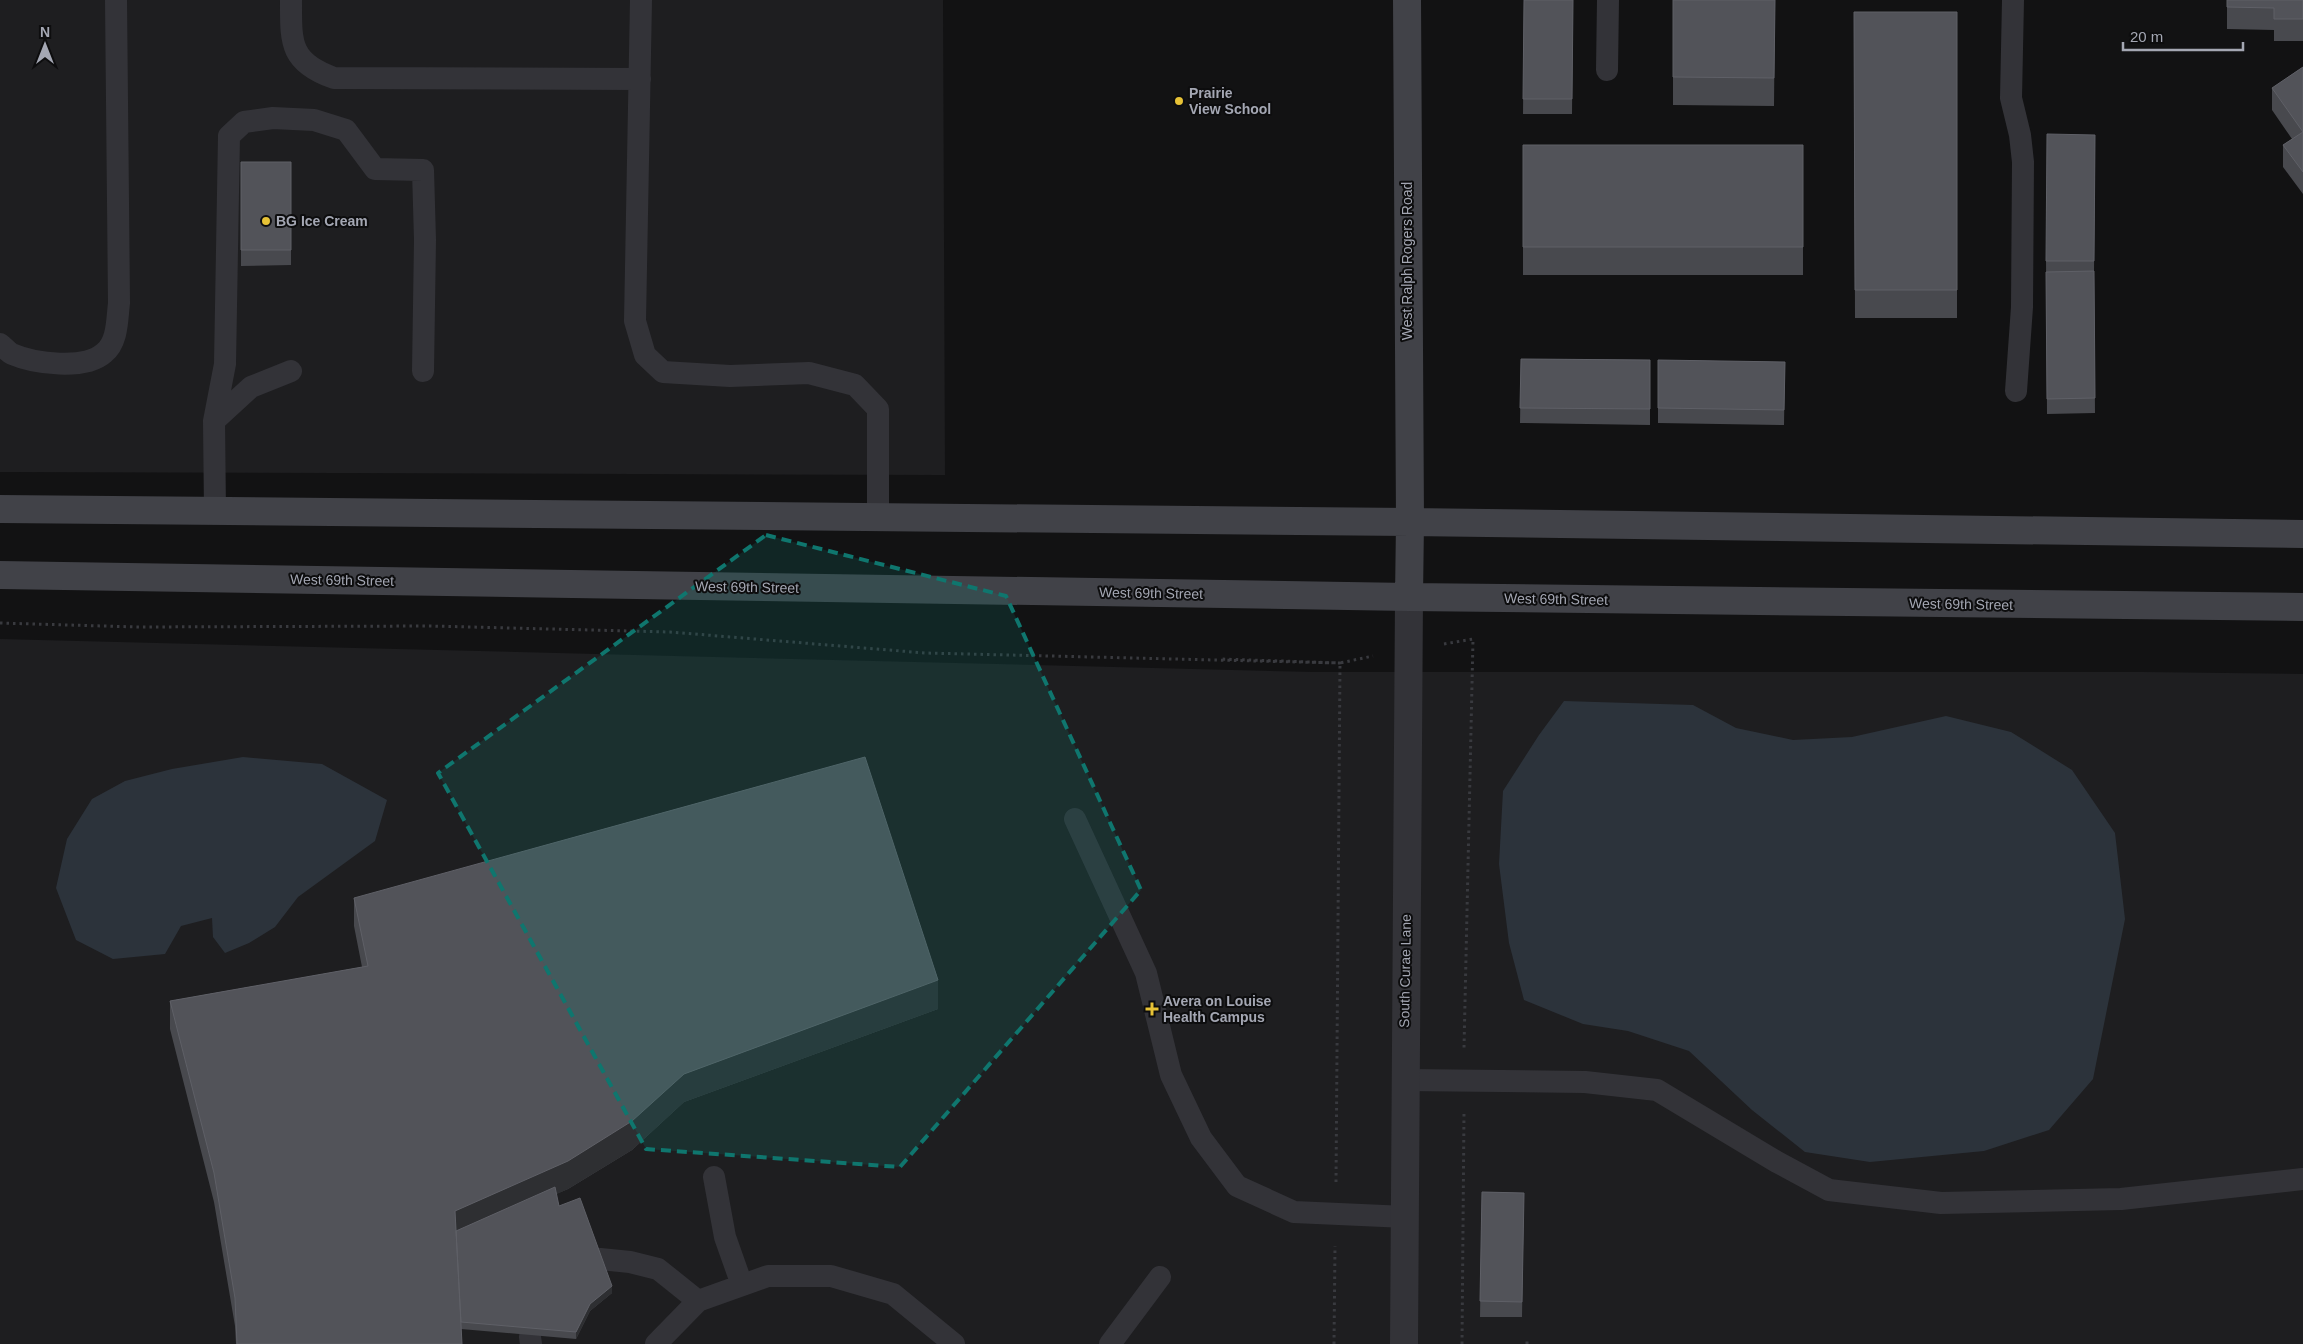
<svg xmlns="http://www.w3.org/2000/svg" width="2303" height="1344" viewBox="0 0 2303 1344" font-family="Helvetica,sans-serif">
	<style>
		.built { fill: #1e1e20 }
		.water { fill: #2c333b }
		.lines { fill: none; stroke-linecap: round; stroke-linejoin: round }
		.path { stroke: #393a3f; stroke-width: 3; stroke-dasharray: 2.5 4; stroke-linecap: butt }
		.lane { stroke: #333338; stroke-width: 22 }
		.street { stroke: #333338; stroke-width: 28 }
		.secondary { stroke: #414248; stroke-width: 28 }
		.wall { fill: #48494e }
		.shaded-wall { fill: #2e2f32 }
		.building { fill: #525359; stroke: #5f6067 }
		.marked { fill: #0f766e; fill-opacity: 0.2; stroke: #0f766e; stroke-width: 4; stroke-dasharray: 10 6; stroke-linejoin: round }
		.poi-dot { fill: #e7c236; stroke: #0d0d0e; stroke-width: 2 }
		.labels { text-anchor: middle; dominant-baseline: central; stroke-width: 4; stroke-linejoin: round; paint-order: stroke }
		.poi-label { font-size: 14px; font-weight: bold; fill: #a4a7b3; stroke: #0d0d0e; text-anchor: start }
		.street-label { font-size: 14px; fill: #a4a7b3; stroke: #0d0d0e }
	</style>
	<rect width="100%" height="100%" fill="#121213"/>
	<!-- built -->
	<path class="built" d="M0 0H943L945 475 0 472Z
		M0 639 1314 672H2144L2303 674V1344H0Z"/>
	<!-- water -->
	<path class="water" d="M1564 701 1693 705 1736 728 1793 740 1852 737 1946 716 2011 732 2072 770 2115 833 2125 919 2093 1079 2049 1130 1984 1151 1870 1162 1805 1152 1752 1110 1689 1051 1628 1031 1583 1024 1524 1000 1509 943 1499 864 1503 791 1539 735Z
		M243 757 322 764 387 800 375 841 298 897 275 927 249 943 225 953 213 937 212 918 181 926 165 954 113 959 76 940 56 888 67 839 92 799 125 781 172 769Z"/>
	<g class="lines">
		<!-- path -->
		<path class="path" d="M0 623 138 627 430 626 670 632 925 653 1340 663 1220 659
			M1444 644 1473 639 1464 1048
			M1336 1182 1340 663 1373 656
			M1334 1344 1335 1246
			M1462 1344 1464 1112
			M1527 1344V1340"/>
		<!-- lane -->
		<path class="lane" d="M291 0C291 42 289 62 334 78L640 79
			M641 0 635 321 645 355 663 372 730 376 809 373 855 385 878 409V517
			M2013 0 2011 98 2020 135 2023 162 2022 307 2016 391
			M1607 70 1608 0
			M0 344C4 347 8 352 12 354 35 364 85 370 104 353 118 342 117 319 119 303L116 0
			M214 421 225 364 229 136 244 122 273 118 314 120 346 130 375 169 423 170 425 240 423 371
			M215 511 214 421 251 387 291 371
			M1075 819 1146 973 1171 1075 1201 1138 1237 1186 1294 1212 1406 1217
			M1404 1080 1585 1082 1657 1090 1777 1162 1829 1190 1941 1203 2121 1199 2303 1179
			M714 1177 725 1237 742 1285
			M600 1259 630 1262 658 1269 698 1301
			M530 1337 531 1344
			M656 1344 698 1301 768 1276H831L893 1294 954 1344
			M1110 1344 1160 1277"/>
		<!-- street -->
		<path class="street" d="M1404 1344 1409 597"/>
		<!-- secondary -->
		<path class="secondary" d="M1407 0 1410 522 1409 597
			M0 509 1410 522 2303 534
			M0 575 1409 597 2303 607"/>
	</g>
	<!-- wall -->
	<path class="wall" d="M1524 0H1573L1572 114H1523Z
		M1673 0H1775L1774 106 1673 105Z
		M2227 0H2303V41H2274V30L2227 29Z
		M1854 12H1957V318H1855Z
		M2303 67V194L2283 167V145L2292 139 2272 110V88Z
		M2095 135 2094 274 2095 413 2047 414 2046 261Z
		M1523 145H1803V275H1523Z
		M241 162H291V265L241 266Z
		M1521 359 1650 360V425L1520 423Z
		M1658 360 1785 362 1784 425 1658 423Z
		M354 898 938 1009 684 1102 632 1150 568 1189 556 1194 559 1206 612 1293 590 1311 576 1339 461 1329 462 1344H236L235 1326 214 1202 170 1029V1001L362 967 354 926Z
		M1482 1192 1524 1193 1522 1317H1480Z"/>
	<!-- shaded-wall -->
	<path class="shaded-wall" d="M938 980V1009L684 1102 632 1150 568 1189 456 1239 455 1211 684 1074Z
		M612 1286V1293L590 1311 576 1339V1332L590 1304Z"/>
	<!-- building -->
	<path class="building" d="M1524 0H1573L1572 99H1523Z
		M1673 0H1775L1774 78 1673 77Z
		M2227 0H2303V19H2274V8L2227 7Z
		M1854 12H1957V290H1855Z
		M2303 67V172L2283 145 2303 132 2272 88Z
		M2047 134 2095 135 2094 261H2046Z
		M1523 145H1803V247H1523Z
		M241 162H291V250H241Z
		M2094 271 2095 398 2047 399 2046 272Z
		M1521 359 1650 360V409L1520 408Z
		M1658 360 1785 362 1784 410 1658 408Z
		M865 757 938 980 684 1074 632 1121 568 1161 455 1211 462 1344H237L235 1298 214 1173 170 1001 368 966 354 898Z
		M555 1187 559 1206 580 1198 612 1286 590 1304 576 1332 461 1322 456 1231Z
		M1482 1192 1524 1193 1522 1302 1480 1301Z"/>
	<!-- marked area -->
	<path class="marked" d="M766 535 1006 596 1141 890 900 1167 646 1149 438 773Z"/>
	<!-- markers -->
	<g class="poi-dot">
		<circle cx="1179" cy="101" r="5"/>
		<circle cx="266" cy="221" r="5"/>
		<path d="M1149.5 1001.5h5v5h5v5h-5v5h-5v-5h-5v-5h5z"/>
	</g>
	<g class="labels">
		<!-- poi labels -->
		<g class="poi-label">
			<text x="1189" y="93">Prairie<tspan x="1189" dy="16">View School</tspan></text>
			<text x="276" y="221">BG Ice Cream</text>
			<text x="1163" y="1001">Avera on Louise<tspan x="1163" dy="16">Health Campus</tspan></text>
		</g>
		<!-- street labels -->
		<g class="street-label">
			<text transform="translate(1407 261) rotate(-90)">West Ralph Rogers Road</text>
			<text transform="translate(342 580) rotate(1)">West 69th Street</text>
			<text transform="translate(747 587) rotate(1)">West 69th Street</text>
			<text transform="translate(1151 593) rotate(1)">West 69th Street</text>
			<text transform="translate(1556 599) rotate(1)">West 69th Street</text>
			<text transform="translate(1961 604) rotate(1)">West 69th Street</text>
			<text transform="translate(1405 971) rotate(-89)">South Curae Lane</text>
		</g>
	</g>
	<!-- north arrow -->
	<g transform="translate(45 45)" stroke="#0d0d0e" stroke-width="4" paint-order="stroke">
	<path d="M0-4L9 19L0 12L-9 19Z" fill="#a4a7b3"/>
	<text y="-8" font-size="14" font-weight="bold" text-anchor="middle" fill="#a4a7b3">N</text>
	</g>
	<!-- scale -->
	<path d="M2123 42v8h120v-8" fill="none" stroke="#a4a7b3" stroke-width="2.5"/>
	<text x="2130" y="42" font-size="15" fill="#a4a7b3" stroke="#0d0d0e" stroke-width="4" paint-order="stroke">20 m</text>
</svg>
